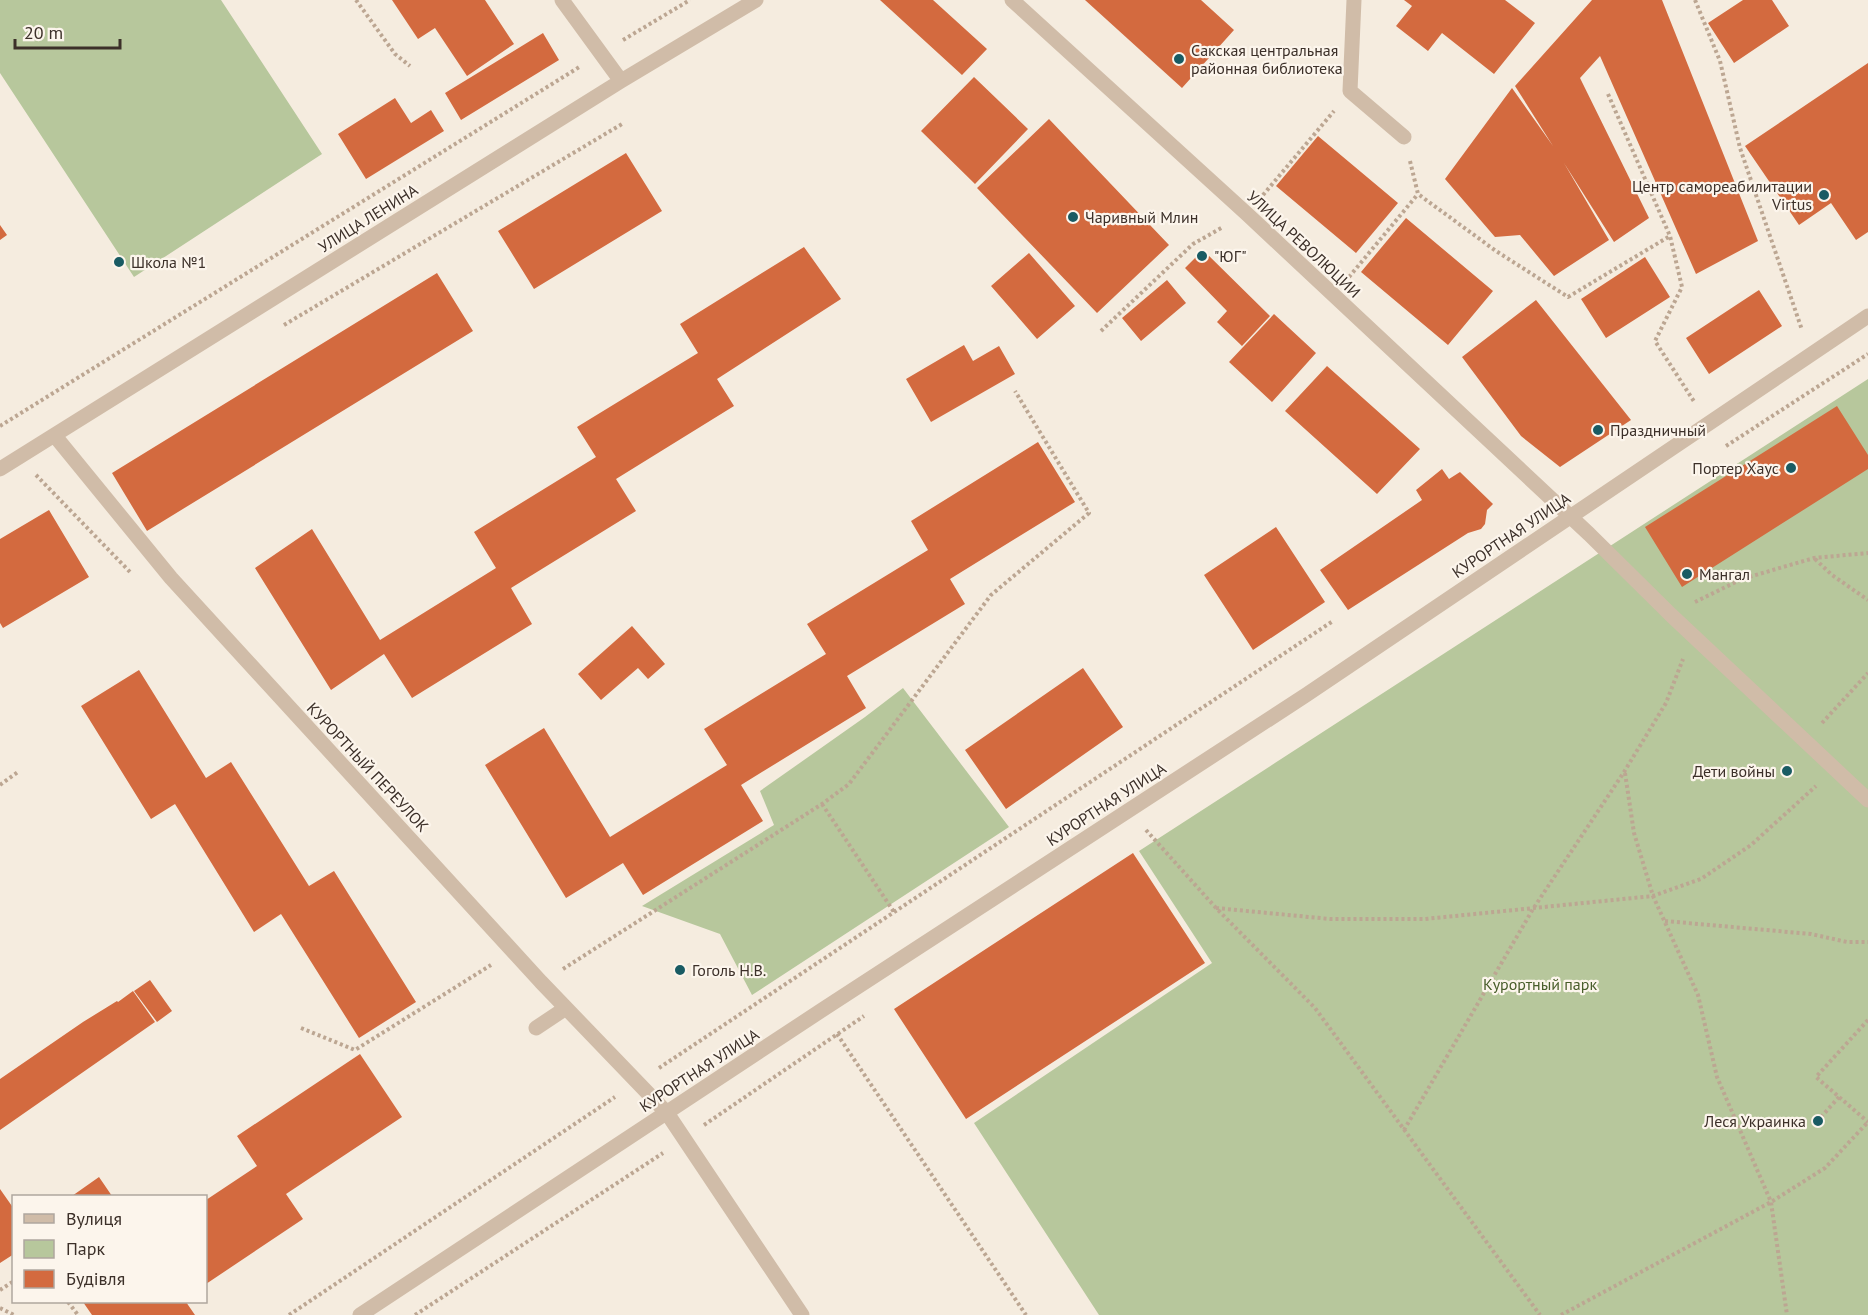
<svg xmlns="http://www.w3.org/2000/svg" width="1868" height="1315" viewBox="0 0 1868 1315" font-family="'PT Sans',sans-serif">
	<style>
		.green { fill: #b7c79c }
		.building { fill: #d36a3f }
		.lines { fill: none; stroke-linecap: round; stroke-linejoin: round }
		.path { stroke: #bca692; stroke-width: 4; stroke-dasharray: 3 3; stroke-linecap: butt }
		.minor { stroke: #d0bca8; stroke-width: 15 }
		.poi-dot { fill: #195b63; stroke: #fcf5ec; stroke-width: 2 }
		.labels { text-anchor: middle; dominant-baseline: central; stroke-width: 4.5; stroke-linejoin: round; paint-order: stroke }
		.poi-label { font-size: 16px; fill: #3c3029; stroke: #fcf5ec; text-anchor: start }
		.street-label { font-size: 16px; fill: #3c3029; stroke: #fcf5ec }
		.park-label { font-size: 16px; fill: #485d2a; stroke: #fcf5ec }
	</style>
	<rect width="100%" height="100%" fill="#f5ecdf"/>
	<!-- green -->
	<path class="green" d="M0 0H221L322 154 134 277 0 73Z
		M1868 379V1315H1099L974 1123 1212 963 1139 851Z
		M903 688 1009 827 752 995 720 934 642 906 774 825 760 791 865 717Z"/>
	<!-- building -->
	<path class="building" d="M392 0H485L514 44 467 76 435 28 418 39Z
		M880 0H933L987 49 962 75Z
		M1085 0H1201L1234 30 1182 88Z
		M1404 0H1505L1535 23 1494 74 1442 33 1428 51 1396 26 1412 6Z
		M1592 0H1662L1758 241 1696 274 1600 56 1580 78 1649 218 1614 242 1564 163 1609 240 1554 276 1520 235 1495 237 1445 179 1512 88 1553 146 1515 86Z
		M1743 0H1772L1789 26 1734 63 1708 23Z
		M543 33 559 60 461 120 445 93Z
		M1868 63V232L1856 240 1831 203 1799 225 1745 146Z
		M974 77 1028 129 975 184 921 131Z
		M395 98 411 123 431 110 444 131 366 179 338 134Z
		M1049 119 1169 245 1097 313 977 188Z
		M1318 136 1398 203 1356 253 1276 186Z
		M626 153 662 211 534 289 498 231Z
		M1406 218 1493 291 1448 345 1361 272Z
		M0 225 7 235 0 240Z
		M804 247 841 299 717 379 734 406 616 479 636 511 511 588 532 624 412 698 384 654 331 690 255 568 312 529 380 640 496 568 474 532 596 457 577 427 698 353 680 324Z
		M1203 250 1270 316 1242 346 1217 322 1227 311 1185 268Z
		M1029 253 1075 306 1037 339 991 286Z
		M1645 257 1670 297 1606 338 1581 299Z
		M437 273 473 331 147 531 112 473Z
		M1167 280 1186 303 1141 341 1122 318Z
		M1759 290 1782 326 1709 374 1686 338Z
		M1536 300 1631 420 1560 467 1521 436 1462 357Z
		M1274 314 1316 353 1272 402 1229 362Z
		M964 345 973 361 999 346 1015 374 931 422 906 379Z
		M1327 366 1420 449 1377 494 1285 411Z
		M1837 406 1868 455V469L1682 587 1645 527Z
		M1038 442 1075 502 950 579 965 604 847 676 866 708 741 785 763 821 643 895 623 863 566 898 485 765 544 728 610 837 727 765 704 729 826 654 807 624 928 550 911 521Z
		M1442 469 1449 479 1460 472 1493 504 1487 510 1485 524 1481 529 1468 533 1348 610 1320 570 1422 500 1416 490Z
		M49 510 89 577 3 628 0 623V539Z
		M1276 527 1325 602 1253 650 1204 575Z
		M632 626 665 664 648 679 638 668 601 700 578 674Z
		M1083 668 1123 727 1006 809 965 750Z
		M139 670 206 778 231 762 309 886 334 871 416 1002 359 1038 281 914 254 932 175 804 151 819 81 706Z
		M1133 853 1205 963 966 1119 894 1009Z
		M150 980 172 1011 157 1022 134 991Z
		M133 991 155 1022 0 1130V1079L83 1022 117 1001 118 1002Z
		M360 1054 402 1117 286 1194 303 1219 206 1284V1200L257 1166 237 1136Z
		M99 1177 112 1196H72Z
		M0 1189 14 1209V1254L0 1263Z
		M83 1302H186L195 1315H92Z"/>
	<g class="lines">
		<!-- path -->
		<path class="path" d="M356 0 395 54 410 66
			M1695 0 1720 61 1740 148 1802 330
			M623 40 690 0
			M1608 94 1670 236 1682 287 1655 341 1695 403
			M1410 161 1418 194 1496 251 1568 297 1670 236
			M1263 195 1334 111
			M1349 277 1418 194
			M284 325 622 124
			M1101 331 1193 244 1223 227
			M0 426 581 66
			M1726 446 1868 354
			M36 475 131 573
			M1815 559 1832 575 1868 600
			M1695 602 1742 579 1814 558 1868 553
			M1822 723 1868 673
			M1625 773 1634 833 1653 896 1698 995 1717 1077 1771 1202 1787 1315
			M0 785 18 772
			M822 804 894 912
			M1146 830 1216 908 1315 1008 1540 1315
			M1216 908 1330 919H1425L1653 896 1701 879 1751 845 1816 786
			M1665 921 1811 934 1847 942H1868
			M563 969 822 804 849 784 991 595 1089 513 1015 391
			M1868 1020 1816 1077 1868 1122
			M301 1028 355 1050 491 965
			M837 1034 1026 1315
			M659 1068 1333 621
			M1821 1117 1839 1097
			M704 1125 864 1016
			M1404 1130 1533 909 1624 772 1666 703 1683 659
			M0 1290 14 1281
			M68 1302 78 1315
			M0 1308 14 1315
			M289 1315 615 1097
			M415 1315 663 1153
			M1561 1315 1771 1202 1825 1168 1868 1122"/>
		<!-- minor -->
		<path class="minor" d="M562 0 621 81
			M1012 0 1247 214 1589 534 1671 615 1868 800
			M1354 0 1350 91 1404 137
			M55 436 171 578 541 982 667 1113 802 1315
			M0 469 621 81 756 0
			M536 1028 566 1008
			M360 1315 822 1010 1306 695 1868 316"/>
	</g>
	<!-- markers -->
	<g class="poi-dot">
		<circle cx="1179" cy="59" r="6"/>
		<circle cx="1824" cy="195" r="6"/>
		<circle cx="1073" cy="217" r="6"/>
		<circle cx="1202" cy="256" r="6"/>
		<circle cx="119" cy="262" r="6"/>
		<circle cx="1598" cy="430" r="6"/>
		<circle cx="1791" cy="468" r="6"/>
		<circle cx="1687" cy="574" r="6"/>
		<circle cx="1787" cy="771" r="6"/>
		<circle cx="680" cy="970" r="6"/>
		<circle cx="1818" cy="1121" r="6"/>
	</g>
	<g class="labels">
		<!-- poi labels -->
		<g class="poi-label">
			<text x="1191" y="50">Сакская центральная<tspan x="1191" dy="18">районная библиотека</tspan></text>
			<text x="1812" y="186" text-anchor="end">Центр самореабилитации<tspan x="1812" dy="18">Virtus</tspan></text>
			<text x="1085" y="217">Чаривный Млин</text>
			<text x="1214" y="256">"ЮГ"</text>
			<text x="131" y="262">Школа №1</text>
			<text x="1610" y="430">Праздничный</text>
			<text x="1779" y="468" text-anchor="end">Портер Хаус</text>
			<text x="1699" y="574">Мангал</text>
			<text x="1775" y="771" text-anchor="end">Дети войны</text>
			<text x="692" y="970">Гоголь Н.В.</text>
			<text x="1806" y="1121" text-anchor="end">Леся Украинка</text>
		</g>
		<!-- street labels -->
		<g class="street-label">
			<text transform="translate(368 218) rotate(-32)">УЛИЦА ЛЕНИНА</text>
			<text transform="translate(1304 244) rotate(43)">УЛИЦА РЕВОЛЮЦИИ</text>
			<text transform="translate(1511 535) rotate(-34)">КУРОРТНАЯ УЛИЦА</text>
			<text transform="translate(368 767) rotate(47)">КУРОРТНЫЙ ПЕРЕУЛОК</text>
			<text transform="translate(1106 804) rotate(-33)">КУРОРТНАЯ УЛИЦА</text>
			<text transform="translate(699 1070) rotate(-33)">КУРОРТНАЯ УЛИЦА</text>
		</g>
		<!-- park labels -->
		<g class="park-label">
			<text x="1540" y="984">Курортный парк</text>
		</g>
	</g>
	<!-- legend -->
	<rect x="12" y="1195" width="195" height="108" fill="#fcf5ec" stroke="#afa69e" stroke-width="1.5"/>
	<rect x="24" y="1214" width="30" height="9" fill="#d0bca8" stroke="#afa69e" stroke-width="1.5"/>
	<text x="66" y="1225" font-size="18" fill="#3c3029">Вулиця</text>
	<rect x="24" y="1240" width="30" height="18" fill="#b7c79c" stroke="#afa69e" stroke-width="1.5"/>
	<text x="66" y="1255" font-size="18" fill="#3c3029">Парк</text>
	<rect x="24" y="1270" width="30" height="18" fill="#d36a3f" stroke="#afa69e" stroke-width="1.5"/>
	<text x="66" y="1285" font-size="18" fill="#3c3029">Будівля</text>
	<!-- scale -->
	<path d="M15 39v9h105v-9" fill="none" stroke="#3c3029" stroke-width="3"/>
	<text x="24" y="39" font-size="18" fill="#3c3029" stroke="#fcf5ec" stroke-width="4.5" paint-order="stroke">20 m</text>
</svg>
